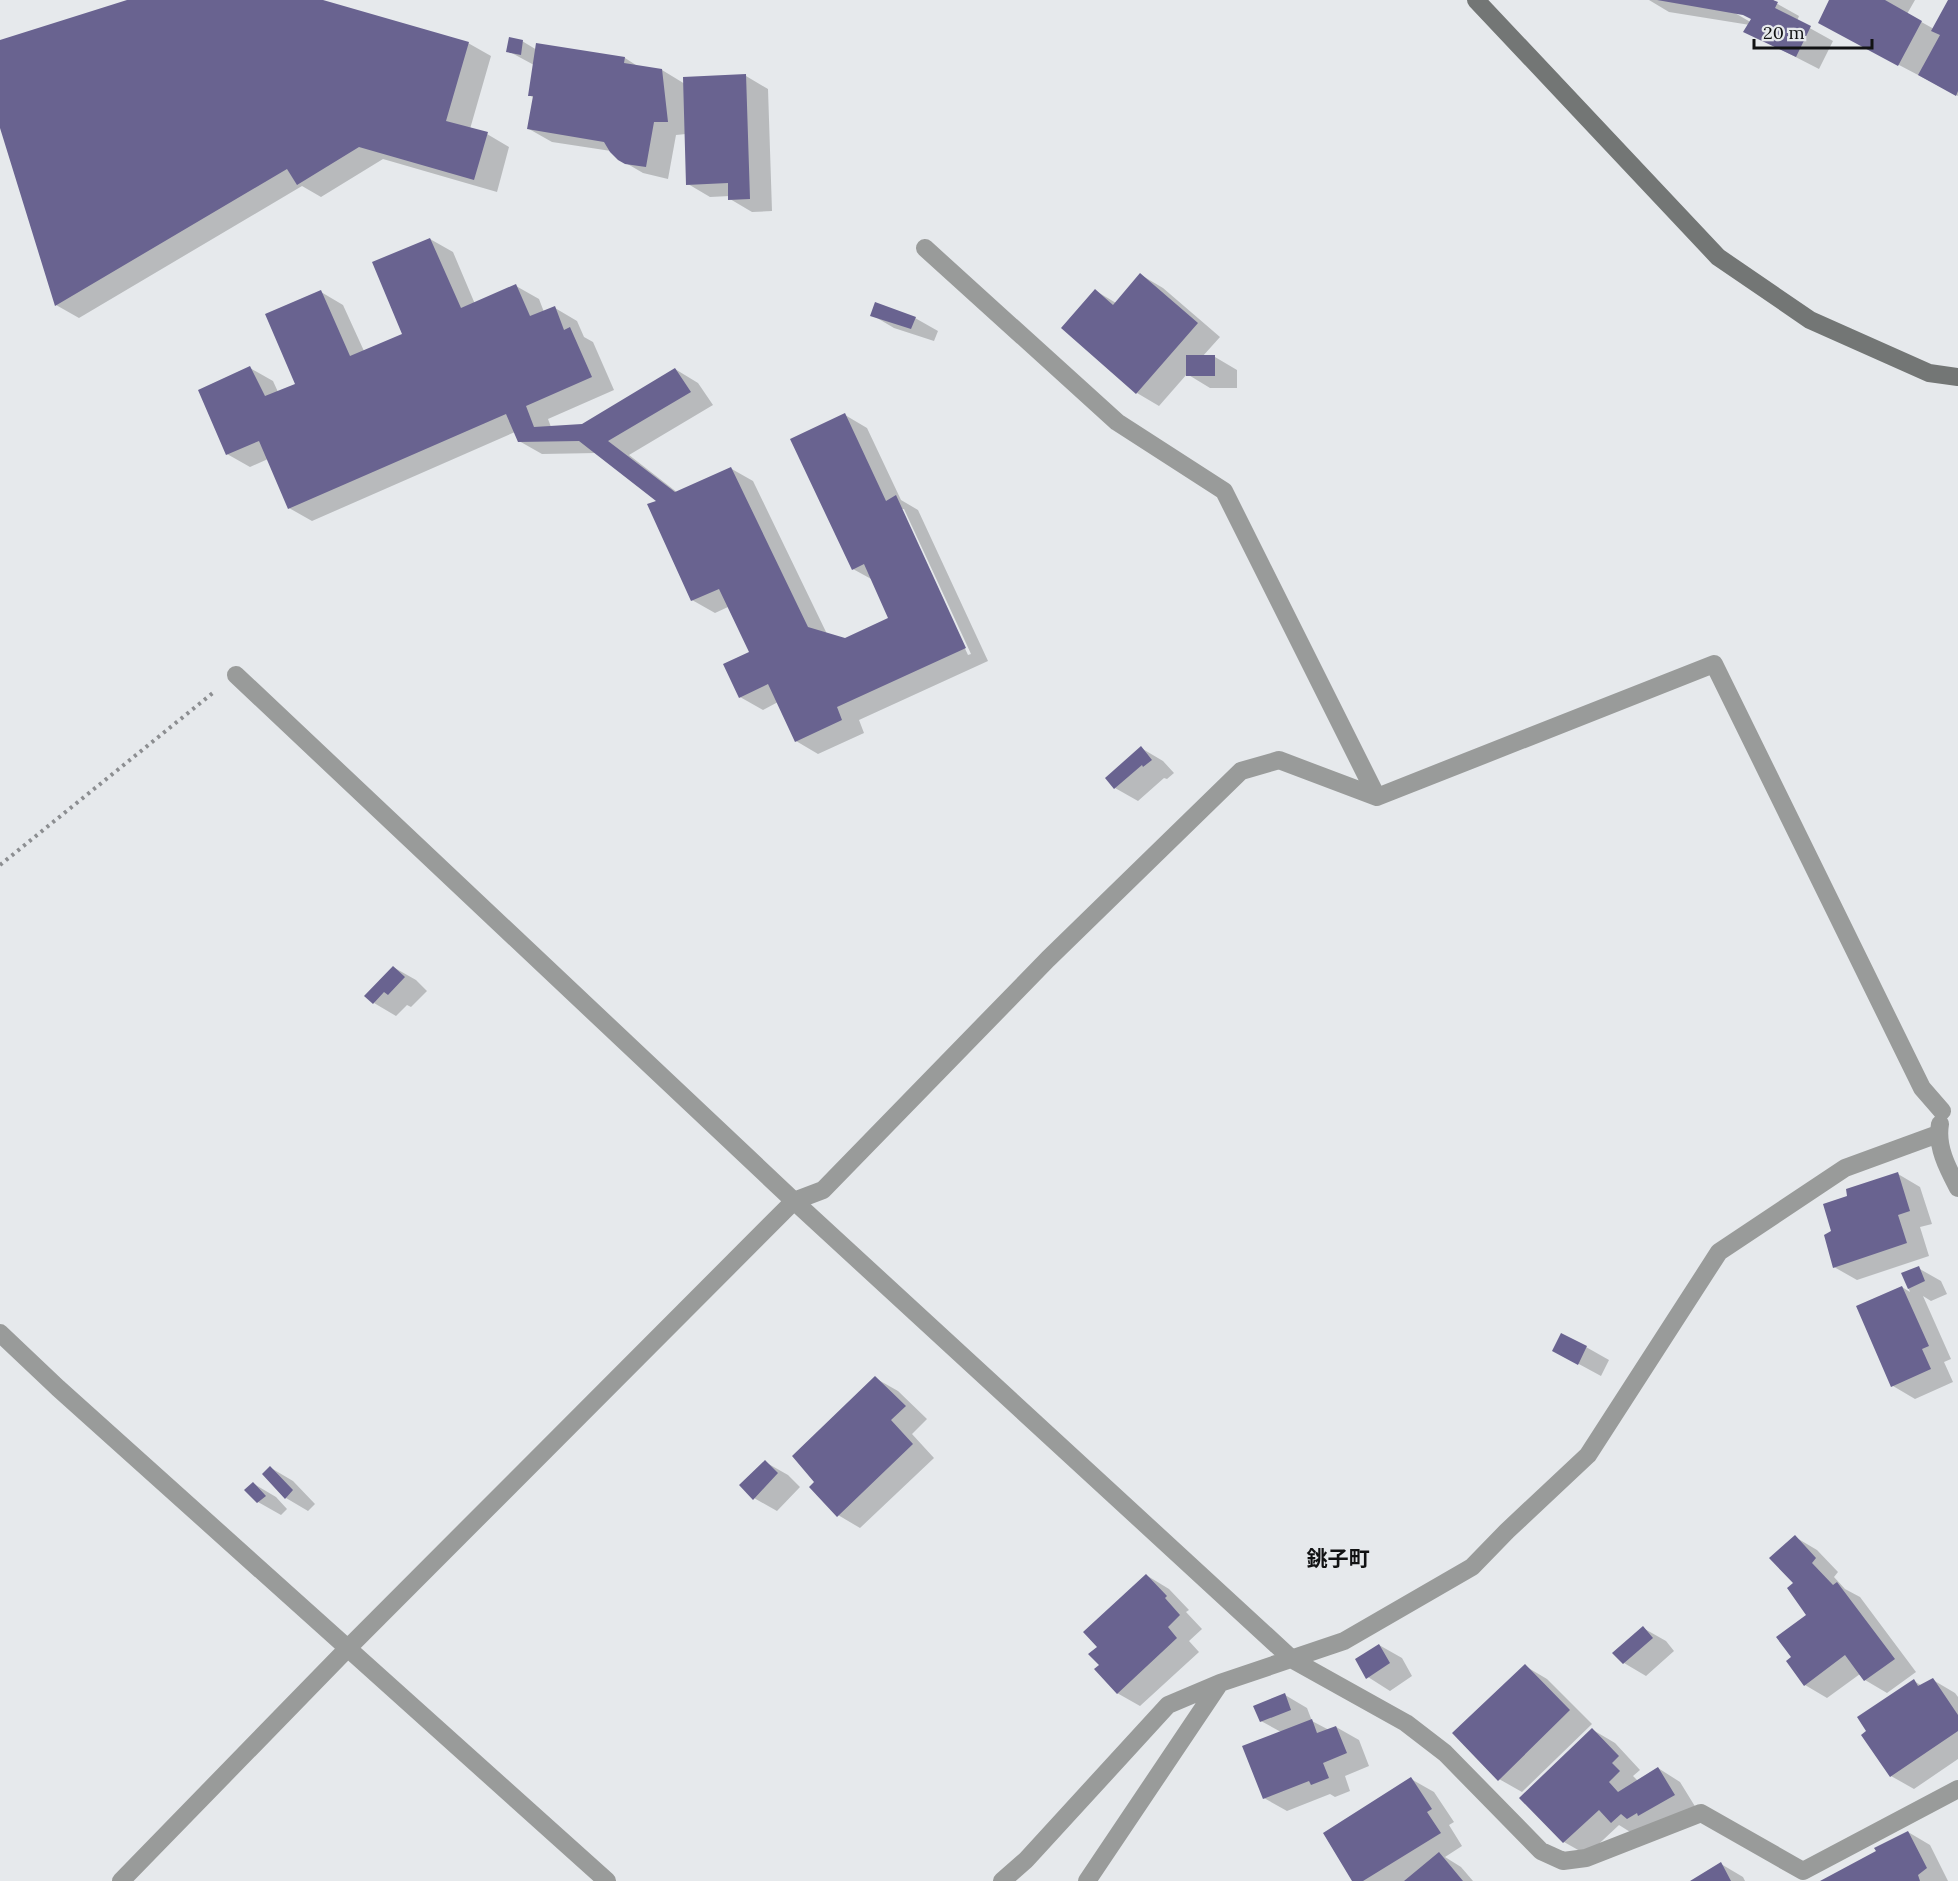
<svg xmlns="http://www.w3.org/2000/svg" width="1958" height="1881" viewBox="0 0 1958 1881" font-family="Lora,'Noto Sans JP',serif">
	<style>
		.shadow { fill: #0003; fill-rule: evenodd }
		.building { fill: #696390 }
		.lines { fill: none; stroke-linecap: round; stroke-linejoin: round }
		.path { stroke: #8c8e91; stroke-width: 4; stroke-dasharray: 3 4.5; stroke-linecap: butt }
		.street { stroke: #999b9a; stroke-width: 18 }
		.secondary { stroke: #737675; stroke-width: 18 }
		.labels { text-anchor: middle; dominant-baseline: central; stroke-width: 5; stroke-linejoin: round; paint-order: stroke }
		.quarter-label { font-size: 21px; font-weight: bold; fill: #111213; stroke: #e6e9ec }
	</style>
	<rect width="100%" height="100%" fill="#e6e9ec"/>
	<!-- shadow -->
	<path class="shadow" d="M132 0H317L468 43 491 56 470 129 487 134 509 147 497 192 383 159 321 197 302 186 79 318 56 305 0 124V41Z
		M1649 0H1774V2L1799 16 1797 21 1833 41 1819 69 1745 31 1750 25 1669 12ZM1737 10 1752 19V23L1735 13Z
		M1830 0H1915L1907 14 1934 29 1950 0H1958V96L1842 35Z
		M522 41 537 50 625 58 639 67 662 70 685 84 746 76 768 89 772 211 752 212 730 199V196L710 197 688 184 686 134 676 135 668 179 643 173 619 159 611 151 552 142 529 129 534 98 529 95 534 65 508 51Z
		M430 239 453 252 475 304 516 286 539 299 544 312 555 308 577 321 584 337 593 342 614 390 548 419 551 427 583 425 675 369 698 383 713 405 629 455 678 493 730 468 753 481 827 634 845 640 890 619 873 580 853 569 845 415 867 428 901 500 918 510 988 661 859 720 864 733 818 754 796 741 778 702 763 710 740 697 751 652 728 607 715 613 692 600 660 502 597 453 542 454 519 441 515 432 312 521 289 508 268 459 250 467 227 454 250 368 273 381 278 392 297 385 321 292 343 305 364 351 404 334ZM900 509H904L971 654 968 655Z
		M1141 275 1163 288 1220 337 1202 357H1215L1237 370V388H1210L1187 374 1159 406 1137 393 1096 291 1116 303Z
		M872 315 915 318 938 331 934 341 894 328Z
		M1141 748 1163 761 1174 773 1167 779 1164 778 1138 801 1115 788Z
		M393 967 416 980 427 991 411 1007 407 1005 396 1016 374 1003Z
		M1898 1174 1920 1187 1932 1224 1920 1227 1929 1256 1857 1280 1834 1267 1833 1232 1849 1197Z
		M1918 1268 1941 1281 1947 1294 1931 1301 1923 1296 1951 1359 1944 1362 1953 1382 1915 1399 1893 1386 1902 1287 1910 1292 1903 1274Z
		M1586 1347 1609 1360 1601 1376 1577 1363Z
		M875 1378 898 1391 927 1419 912 1434 934 1458 860 1528 838 1515 816 1482Z
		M765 1462 788 1475 800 1487 777 1511 754 1498Z
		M271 1468 293 1481 315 1504 308 1511 286 1498Z
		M254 1484 276 1497 287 1509 281 1515 258 1502Z
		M1795 1537 1817 1550 1838 1572 1834 1577 1845 1589 1860 1597 1916 1672 1887 1693 1865 1680 1860 1674 1827 1698 1805 1685 1793 1657 1808 1615 1795 1584Z
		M1146 1575 1169 1589 1189 1610 1186 1612 1202 1629 1189 1641 1199 1652 1140 1706 1117 1693 1101 1665 1099 1647Z
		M1643 1628 1666 1641 1674 1651 1646 1676 1624 1663Z
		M1379 1645 1402 1658 1412 1676 1390 1691 1368 1677Z
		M1525 1666 1547 1679 1592 1724 1522 1792 1499 1779Z
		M1933 1680 1955 1693 1958 1697V1759L1914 1789 1891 1776 1914 1681 1922 1686Z
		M1285 1695 1307 1708 1312 1721 1329 1730 1336 1727 1359 1740 1369 1766 1345 1776 1350 1791 1335 1797 1330 1794 1287 1811 1264 1798 1281 1732 1261 1721Z
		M1593 1730 1615 1743 1640 1770 1633 1776 1638 1781 1658 1768 1680 1782 1696 1808 1635 1835 1619 1825 1587 1855 1564 1842 1521 1798Z
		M1411 1779 1434 1792 1454 1822 1449 1825 1462 1846 1445 1857 1461 1867 1473 1881H1354Z
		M1908 1832 1930 1845 1948 1881H1823L1878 1851Z
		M1721 1864 1743 1877 1745 1881H1693Z"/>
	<!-- building -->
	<path class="building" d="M127 0H323L469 42 446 121 488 132 474 180 359 147 297 185 287 169 55 306 0 128V40Z
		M1657 0H1773L1778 2 1775 8 1811 26 1796 57 1743 32 1751 19 1743 15Z
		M1829 0H1885L1922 21 1898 66 1818 23Z
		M1948 0H1958V91L1956 96 1918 75 1940 35 1931 31Z
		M509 37 523 40 521 55 506 52Z
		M536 43 625 57 624 63 662 69 668 122H654L646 167 625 164 618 160 610 152 604 142 527 129 533 96H528Z
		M746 74 750 199 728 200V183L686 185 683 77Z
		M430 238 461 308 516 284 530 316 555 306 564 330 570 327 592 377 526 406 534 427 582 424 675 368 691 392 608 441 675 492 731 467 808 627 845 638 888 618 864 564 852 570 790 439 845 413 886 501 896 495 966 648 837 707 842 720 795 742 768 684 739 698 723 664 749 652 719 589 691 601 647 504 656 501 579 441 518 442 506 414 288 509 259 441 226 455 198 390 250 366 265 396 295 384 265 314 321 290 350 356 402 334 372 262Z
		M1140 273 1198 323 1136 394 1061 328 1095 289 1113 305Z
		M875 302 916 317 911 329 870 316Z
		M1186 355H1215V376H1186Z
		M1141 746 1152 760 1143 767 1142 765 1114 789 1105 778Z
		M393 966 405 977 388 995 384 992 373 1004 364 996Z
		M1898 1172 1910 1211 1898 1215 1907 1243 1833 1268 1824 1235 1831 1231 1823 1204 1847 1196 1846 1189Z
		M1919 1266 1925 1281 1908 1289 1901 1273Z
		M1902 1286 1929 1346 1922 1349 1931 1369 1891 1387 1856 1306Z
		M1561 1333 1587 1346 1578 1365 1552 1351Z
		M875 1376 906 1406 891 1420 913 1444 837 1517 809 1487 814 1482 792 1456Z
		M765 1460 778 1473 753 1500 739 1485Z
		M270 1466 293 1490 285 1499 262 1474Z
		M253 1482 266 1496 257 1503 244 1490Z
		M1795 1535 1816 1558 1812 1563 1833 1585 1837 1582 1895 1659 1864 1681 1845 1655 1804 1686 1786 1661 1791 1657 1776 1637 1806 1615 1787 1588 1793 1583 1769 1558Z
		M1146 1574 1167 1596 1165 1598 1180 1615 1168 1627 1177 1638 1117 1694 1094 1669 1099 1665 1088 1654 1097 1647 1083 1632Z
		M1643 1626 1653 1638 1623 1664 1612 1653Z
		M1379 1644 1390 1663 1366 1679 1355 1659Z
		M1525 1664 1570 1710 1498 1781 1452 1733Z
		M1933 1678 1958 1715V1731L1890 1777 1861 1735 1866 1731 1857 1717 1914 1679 1918 1686Z
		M1285 1693 1291 1710 1260 1722 1253 1706Z
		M1312 1719 1317 1733 1336 1726 1347 1753 1323 1763 1329 1778 1311 1785 1309 1781 1263 1799 1242 1746Z
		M1592 1728 1619 1756 1612 1763 1620 1771 1609 1782 1618 1792 1658 1767 1675 1795 1638 1816 1637 1813 1627 1819 1621 1814 1611 1823 1599 1810 1563 1843 1519 1798Z
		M1411 1777 1432 1809 1427 1812 1441 1833 1363 1881H1352L1323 1833Z
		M1908 1831 1927 1868 1918 1875 1920 1881H1820L1876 1851 1874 1848Z
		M1439 1852 1463 1881H1404Z
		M1721 1862 1731 1881H1690Z"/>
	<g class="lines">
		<!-- path -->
		<path class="path" d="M0 865 214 692"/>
		<!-- street -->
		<path class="street" d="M925 248 1117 422 1224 491 1377 797
			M236 675 794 1201 1293 1660 1406 1723 1445 1753 1541 1851 1563 1861 1586 1858 1701 1813 1803 1871 1958 1789
			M1940 1124C1936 1147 1948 1169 1958 1188
			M0 1333 58 1388 607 1881
			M121 1881 348 1648 794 1201 823 1190 1048 959 1241 771 1279 760 1377 797 1714 664 1922 1088 1942 1111
			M1002 1881 1026 1860 1168 1705 1220 1683
			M1087 1881 1220 1683 1344 1641 1472 1567 1507 1531 1588 1455 1719 1252 1845 1168 1938 1134"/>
		<!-- secondary -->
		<path class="secondary" d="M1476 0 1718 257 1810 320 1929 373 1958 377"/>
	</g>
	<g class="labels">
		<!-- quarter labels -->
		<g class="quarter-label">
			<text x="1338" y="1558">銚子町</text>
		</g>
	</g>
	<!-- scale -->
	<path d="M1754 39v9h118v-9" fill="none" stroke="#111213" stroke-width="3"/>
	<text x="1763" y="39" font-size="18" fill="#111213" stroke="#e6e9ec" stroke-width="4.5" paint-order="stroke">20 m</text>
</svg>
